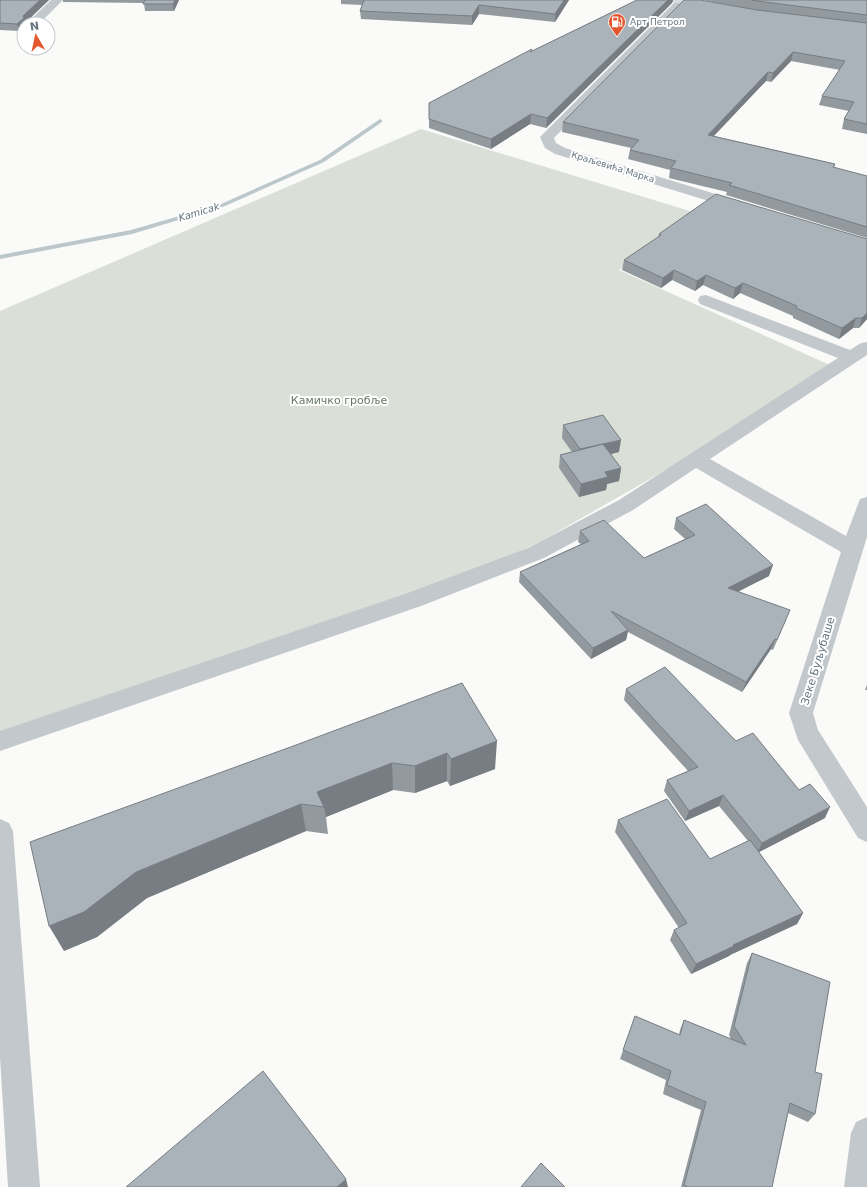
<svg xmlns="http://www.w3.org/2000/svg" width="867" height="1187" viewBox="0 0 867 1187" font-family="'DejaVu Sans',sans-serif">
	<style>
		.green { fill: #dadfd7 }
		.lines { fill: none; stroke-linecap: round; stroke-linejoin: round }
		.stream { fill: #bbc7cb; fill-rule: evenodd }
		.minor { fill: #c3c8cc; fill-rule: evenodd }
		.secondary { fill: #d6dbdf; fill-rule: evenodd }
		.wall { fill: #929a9f }
		.shaded-wall { fill: #777d82 }
		.building { fill: #aab3b9; stroke: #777d82 }
		.labels { text-anchor: middle; dominant-baseline: central; stroke-width: 4; stroke-linejoin: round; paint-order: stroke }
		.far-poi-label { font-size: 9px; fill: #657683; stroke: #fff; text-anchor: start }
		.far-street-label { font-size: 9px; fill: #657683; stroke: #fff }
		.far-water-label { font-size: 10px; font-style: italic; fill: #60757c; stroke: #fff }
		.park-label { font-size: 11px; fill: #687a64; stroke: #fff }
		.street-label { font-size: 11px; fill: #657683; stroke: #fff }
	</style>
	<rect width="100%" height="100%" fill="#fafaf8"/>
	<!-- green -->
	<path class="green" d="M421 129 693 212 619 270 841 370 543 540 419 602 0 734V311Z"/>
	<g class="lines">
		<!-- stream -->
		<path class="stream" d="M380 119 382 120V122L324 162 225 206 132 234 0 259V255L131 230 221 204 320 160Z"/>
		<!-- minor -->
		<path class="minor" d="M51 0H63L39 24H26Z
			M677 0 688 1 554 138 556 143 565 148 745 203 747 206 745 209 740 210 735 209 555 154 545 148 540 137Z
			M706 295 850 350 861 343 867 342V355L710 459 846 536 860 499 867 497V537L813 713 818 730 867 807V842L858 838 798 740 789 713 841 552 696 468 633 510 544 558 421 606 0 751V731L405 594 528 548 619 500 838 358 700 304 698 300 700 296Z
			M0 819 9 823 13 831 40 1187H8L0 1057Z
			M867 1117V1187H844L851 1133 856 1122Z"/>
		<!-- secondary -->
		<path class="secondary" d="M670 0H693L716 5 718 7 712 10 672 2Z"/>
	</g>
	<!-- wall -->
	<path class="wall" d="M49 0 25 23V24H24L19 31 0 30V1Z
		M63 0H179L174 11H145L144 3 63 2Z
		M341 0H569L555 22 479 14 472 25 361 19 360 11 362 5 341 4Z
		M637 0H673L672 3 546 128 530 124 491 149 429 128V103L532 51Z
		M703 0H867V134L842 129 844 119 849 111 819 105 822 96 840 70 791 61 771 82 766 81 714 136 835 164 834 168 867 176V238L726 195 727 192 669 178 670 170 628 159 630 150 631 148 562 132 563 122 755 10Z
		M659 234 867 319 859 328H853L839 339 793 318V316L740 293 733 299 703 285 695 291 672 280 661 288 622 270 624 260 658 237Z
		M563 425 619 452 611 454 621 468 619 481 607 484 606 490 579 497 559 468 560 455 572 452 562 438Z
		M676 518 769 576 738 591 786 620 773 650 771 649 742 692 628 632 626 640 591 659 519 582 520 572 581 544 578 542 580 531 644 558 685 539 674 529Z
		M462 683 495 769 450 786 447 781 415 793 393 790 326 817 328 834 306 831 147 898 97 937 64 951Z
		M867 685V690H865Z
		M626 689 736 741 799 790 825 818 759 852 803 913 797 924 730 955 729 956 691 974 670 940 674 930 679 928 615 832 618 820 710 859 748 841 719 806 685 821 664 791 667 780 688 771 624 700Z
		M752 953 815 1072V1114L808 1122 788 1113 772 1187H681L701 1110 663 1094 666 1080 620 1059 635 1016 679 1035 680 1030 684 1020 731 1039 729 1035 747 963Z"/>
	<!-- shaded-wall -->
	<path class="shaded-wall" d="M40 0H49L25 23 23 16Z
		M175 0H179L174 11 173 4Z
		M564 0H569L555 22V14Z
		M668 0H673L672 3 546 128 547 118Z
		M479 5V14L472 25V16Z
		M24 18 25 24H24V27L19 31 17 24Z
		M793 52 791 61 771 82 773 73Z
		M768 72 766 81 706 144 708 135Z
		M531 114 530 124 491 149V139Z
		M674 270 672 280 661 288 663 278Z
		M706 275 703 285 695 291 697 281Z
		M743 283 740 293 733 299 735 288Z
		M867 313V319L859 328 862 318Z
		M856 318 853 328 839 339 842 328Z
		M621 440 619 452 578 462 580 449Z
		M621 468 619 481 607 484 606 490 579 497 581 484 605 472Z
		M773 565 769 576 724 599 728 588Z
		M628 630 626 640 591 659 593 648Z
		M775 639 771 649 742 692 746 682Z
		M497 741 495 769 450 786 451 759Z
		M447 753V781L415 793V766Z
		M392 763 393 790 326 817 324 807 317 792Z
		M723 795 719 806 685 821 689 811Z
		M301 804 306 831 147 898 97 937 64 951 49 926 136 872Z
		M830 807 825 818 757 853 762 843Z
		M803 913 797 924 730 955 729 956 691 974 696 964 733 945Z
		M346 1179 348 1187H337Z"/>
	<!-- building -->
	<path class="building" d="M1 0H40L23 16 24 18 17 24 0 23V1Z
		M145 0H175L173 4H143Z
		M364 0H564L555 14 479 5 472 16 360 11Z
		M637 0H668L547 118 531 114 491 139 429 119V103L532 49 530 52Z
		M684 0H700L757 10 867 23V124L844 119 854 102 822 96 845 61 793 52 773 73 768 72 708 135 835 164 833 167 867 176V227L729 185 732 183 671 168 676 161 630 150 639 140 563 122Z
		M752 0H867V15L757 1Z
		M716 194 867 239V313L862 318H856L842 328 796 308 797 306 743 283 735 288 706 275 697 281 674 270 663 278 624 260 661 235 659 234Z
		M603 415 621 440 580 449 563 425Z
		M603 444 621 468 605 472 608 477 581 484 560 455Z
		M706 504 773 565 728 588 790 610 777 640 775 639 746 682 611 611 628 630 593 648 520 572 589 541 580 531 604 520 644 558 695 535 676 518Z
		M665 667 736 741 753 733 799 790 810 784 830 807 762 843 723 795 689 811 667 780 698 767 626 689Z
		M462 683 497 741 451 759 447 753 415 766 392 763 317 792 324 807 301 804 136 872 84 912 49 926 30 842 296 745Z
		M667 799 710 859 750 840 803 913 733 945 734 946 696 964 674 930 687 923 618 820Z
		M752 953 830 982 815 1072 822 1074 815 1114 790 1103 772 1187H688L684 1185 706 1102 667 1085 671 1071 623 1050 635 1016 680 1035 684 1020 746 1045 734 1026Z
		M263 1071 346 1179 337 1187H126Z
		M541 1163 565 1187H521Z"/>
	<!-- icons -->
	<defs>
		<symbol id="fuel-pin" viewBox="-11 -11 22 30"><path d="M0 17L-7.5 6A9.5 9.5 0 1 1 7.5 6Z" fill="#e4572e" stroke="#fff"/><path d="M-5.5-6h7V0h2V4h1.3V-2.5L3-4.5l.8-.8L6-3V5H2.5V1h-1V6h-7ZM-4.2-4.7v3.2H.2V-4.7Z" fill="#fff"/></symbol>
	</defs>
	<g fill-rule="evenodd">
		<use href="#fuel-pin" x="607" y="12" width="20" height="27"/>
	</g>
	<g class="labels">
		<!-- far-poi labels -->
		<g class="far-poi-label">
			<text x="630" y="22">Арт Петрол</text>
		</g>
		<!-- far-street labels -->
		<g class="far-street-label">
			<text transform="translate(613 167) rotate(17)">Краљевића Марка</text>
		</g>
		<!-- far-water labels -->
		<g class="far-water-label">
			<text transform="translate(199 212) rotate(-17)">Kamicak</text>
		</g>
		<!-- park labels -->
		<g class="park-label">
			<text x="339" y="400">Камичко гробље</text>
		</g>
		<!-- street labels -->
		<g class="street-label">
			<text transform="translate(818 661) rotate(-73)">Зеке Буљубаше</text>
		</g>
	</g>
	<!-- north arrow -->
	<g transform="translate(36 36) rotate(351)"><circle r="19" fill="#ffffff" stroke="#c1c8cd"/>
	<path d="M0-3L7 15L0 10L-7 15Z" fill="#e4572e"/>
	<text y="-6" font-size="11" font-weight="bold" text-anchor="middle" fill="#657683">N</text>
	</g>
</svg>
